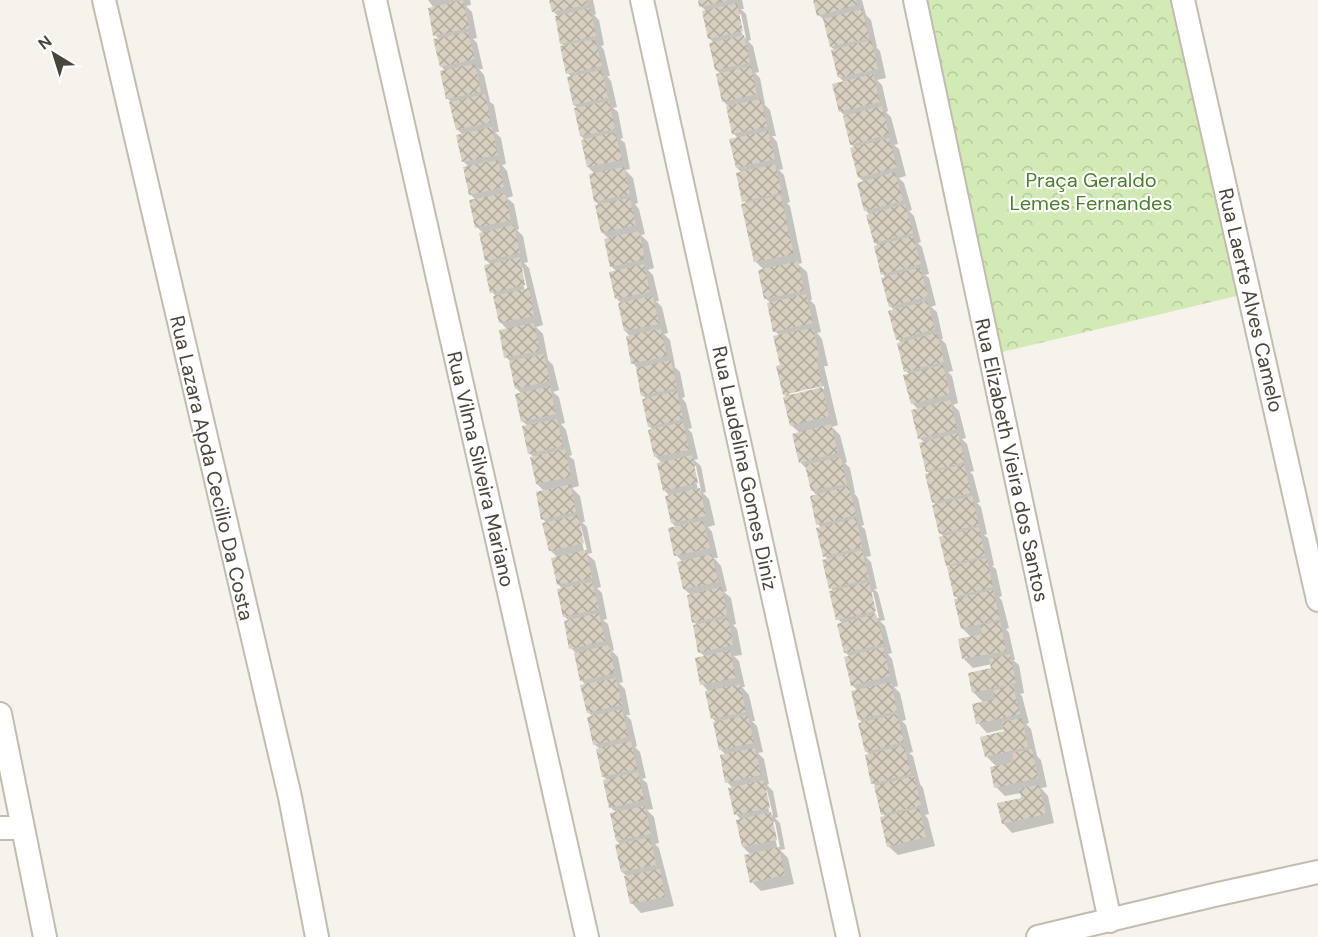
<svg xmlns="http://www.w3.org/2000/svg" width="1318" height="937" viewBox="0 0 1318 937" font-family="'DM Sans',sans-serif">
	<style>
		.park { fill: url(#park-crowns) }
		.shadow { fill: #0003; fill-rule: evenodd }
		.building { fill: url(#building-cross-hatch) }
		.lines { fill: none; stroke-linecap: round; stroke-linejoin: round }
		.minor-casing { stroke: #c2bbae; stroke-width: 26 }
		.minor { stroke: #fff; stroke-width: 22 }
		.labels { text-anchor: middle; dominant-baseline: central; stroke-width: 4.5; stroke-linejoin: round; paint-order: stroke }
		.park-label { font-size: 20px; fill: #4a7f2a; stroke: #fff }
		.street-label { font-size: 20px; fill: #4b4439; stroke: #fff }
	</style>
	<defs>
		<pattern id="park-crowns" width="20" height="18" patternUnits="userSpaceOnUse" patternTransform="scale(1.5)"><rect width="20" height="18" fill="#d2eab5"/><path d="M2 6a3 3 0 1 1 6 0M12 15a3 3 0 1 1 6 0" fill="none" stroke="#b6ca9c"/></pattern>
		<pattern id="building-cross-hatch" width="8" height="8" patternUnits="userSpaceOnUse" patternTransform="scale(1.5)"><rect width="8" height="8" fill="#d8cfc1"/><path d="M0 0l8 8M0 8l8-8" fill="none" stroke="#b1aa9e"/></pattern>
	</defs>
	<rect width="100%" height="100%" fill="#f6f3ec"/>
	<!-- park -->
	<path class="park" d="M915 0H1183L1249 293 990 355Z"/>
	<!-- shadow -->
	<path class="shadow" d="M428 0H470L471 5 466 6 472 12 477 38 473 39 477 43 483 69H479L484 75 490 102 494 105 499 132H495L501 138 506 164 502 165 507 171 513 196 507 198 514 204 519 229 517 230 523 236 528 262 524 263 529 268 543 325 536 327 543 334 548 360 553 365 559 390 553 392 559 397 565 423 561 424 566 430 572 455 569 456 574 460 579 486 572 488 580 496 585 522H582L587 527 592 553 587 554 595 561 601 587 597 588 602 593 607 619 603 620 608 624 614 650 612 651 618 657 623 682 619 683 625 689 630 715H626L631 720 637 746 635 747 640 752 646 778 642 779 647 783 653 809 647 810 654 817 659 843 655 844 659 848 674 906 641 913 632 903 628 877 622 872 621 845 617 841V813L610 807 607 780 603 776 600 749 594 744 593 717 588 712 587 686 581 680 575 652 571 648 569 621 564 616 563 590 559 585 553 559 558 558 550 550 547 524 543 519 545 492 537 484 534 457 529 453 528 426 522 421V394L516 388 511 362 506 357 508 330 501 323 496 296 492 292 491 265 486 260 483 233 477 227 476 200 470 194 469 167 464 162 458 136 463 135 457 129 451 102 448 99 442 73 446 72 441 66 439 39 435 35 434 8ZM520 268H523L528 292 525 293ZM578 526H581L587 550 584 551Z
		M551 0H593L596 14 594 15 599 20 604 45 601 46 604 50 610 76H607L611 81 617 107 613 108 618 112 623 138 620 139 625 143 630 169 625 170 633 178 638 203 635 204 639 209 645 234 641 235 648 242 654 268 648 270 653 275 659 301H656L662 307 668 333 664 334 670 340 675 366H674L680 372 685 397 682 398 686 403 692 428 688 429 692 433 698 459 694 460 701 466 706 492 703 493 709 499 715 525 708 527 712 532 718 558H714L721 566 727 591 724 592 731 598 736 624 733 625 737 629 742 655 734 656 739 661 745 687H742L749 695 755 721H752L757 726 763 752 758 753 764 759 769 784 767 785 773 791 778 817 775 818 780 823 785 849 780 850 788 858 794 884 761 891 752 882 751 855 743 847 741 820 736 814 733 788 727 782 726 755 720 749 717 723 712 718 709 692 702 684 705 657 700 652 698 626 694 622 691 595 684 589 683 562 676 555 677 528 672 523 670 496 664 490 662 463 655 456 653 430 649 426 647 399 642 395 637 368 633 363 631 337 625 331 622 304 616 298V271L611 266 609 239 602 232 600 206 595 201V174L588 167 585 140 581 136 579 109 574 105 569 79 572 78 568 73 565 47 561 43 559 17 553 11ZM693 466H696L701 490 698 491ZM764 790H767L773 815H770ZM772 822H775L780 847H777Z
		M700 0H742L744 9H741L746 14 751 40 748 41 753 46 759 72 755 73 760 78 765 104H764L770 110 776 136H772L777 142 783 169 779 170 784 175 790 202 787 203 790 206 802 263 798 264 807 272 812 300H810L815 305 821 332 817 333 822 339 828 366H824L838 425 832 427 840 435 847 462 845 463 850 468 855 493H854L858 498 864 525 861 526 865 529 871 556 866 557 871 562 877 589H874L878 593 885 620 880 621 885 626 892 653 888 654 892 659 898 686 894 687 900 693 906 720 902 721 906 725 913 752 909 753 913 756 920 784 923 788 929 814 925 815 928 819 935 846 898 855 888 846 886 817 883 814 876 786 873 783 870 755 866 751 863 723 860 720 858 691 852 685 850 657 845 652 843 624 838 619 834 592 831 588 828 560 825 556 821 528 818 524 817 496 812 490 808 470 800 462V433L791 425 787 397 784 394 780 336 775 331 771 303 766 299 764 270 756 262 743 205 747 204 744 201 742 173 737 168 739 139 733 133 729 107 723 101 721 74 716 70 714 43 709 38 706 11 701 6ZM738 14H741L746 38 743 39ZM824 386V389L789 395V392ZM870 592H873L879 618H876Z
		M815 0H862L866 15 871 20 877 47H876L880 51 886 78 877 80 882 85 888 111 886 112 891 117 898 144 894 145 899 149 906 176 899 178 904 183 912 210 909 211 914 216 921 242 918 243 922 247 929 274 925 275 929 278 936 305 931 307 937 312 943 339H941L946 344 953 371 948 372 952 376 958 403 953 405 959 411 966 438 962 439 967 444 974 471 970 472 973 475 980 502 977 503 981 507 987 534 984 535 988 538 994 565 992 566 996 569 1002 596 999 597 1002 601 1009 628 1006 629 1009 633 1015 660H1013L1019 665 1024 693 1020 694 1022 696 1029 723 1026 724 1031 729 1037 756 1041 760 1047 787 1041 788 1048 796 1054 823 1012 833 1003 823 1023 799 1021 793 1005 796 996 787 997 767 986 756 1006 732 1005 729 987 733 978 723 984 703 973 692 993 669 992 664 973 668 964 659 972 638 962 628 959 599 955 596 951 568 948 565 944 537 940 533 937 506 933 502 930 474 927 471 925 443 919 438V410L912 403 910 375 906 371 902 343 897 339 895 311 890 306 886 278 883 274 879 246 875 243 870 215 866 211 858 184 864 182 859 177 856 149 851 144 846 117 840 111 845 83 840 78 835 50 831 47 825 21 819 15Z"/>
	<!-- building -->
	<path class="building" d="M463 0 469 28 433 36 428 8Z
		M549 0H586L587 5 552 12Z
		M698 0H727V1L699 7Z
		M813 0H856L857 5 817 16Z
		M737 3 743 31 708 39 702 11Z
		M590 8 596 36 560 44 555 16Z
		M862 9 869 38 830 47 823 19Z
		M468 32 475 59 440 67 433 39Z
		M744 35 750 63 715 70 709 43Z
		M595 39 602 66 566 74 560 46Z
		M871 40 878 69 838 78 831 50Z
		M475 64 481 92 446 99 440 71Z
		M751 66 757 94 722 102 716 74Z
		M602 70 608 98 573 105 567 77Z
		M873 74 880 102 839 112 832 84Z
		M485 94 491 122 456 130 449 102Z
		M761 99 767 127 732 134 726 106Z
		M609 101 615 129 580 136 574 108Z
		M882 106 889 134 850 145 843 116Z
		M492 127 498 155 462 162 456 135Z
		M768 131 775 159 736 168 729 139Z
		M615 132 622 160 587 167 581 140Z
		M889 138 897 167 858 178 850 148Z
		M498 160 504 187 469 195 463 167Z
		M775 164 782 193 742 202 736 173Z
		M624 167 630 194 594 202 589 174Z
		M895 172 903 201 864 211 857 183Z
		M505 193 511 220 475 228 469 200Z
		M781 195 787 224 770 228 787 225 794 254 754 262 741 204Z
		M630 198 636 225 601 233 595 205Z
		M905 204 913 233 874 243 866 215Z
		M514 225 520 253 485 261 479 233Z
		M639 231 645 259 610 267 604 239Z
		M913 236 921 264 881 275 874 246Z
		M520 257 525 285 490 293 484 265Z
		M798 261 804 291 764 299 758 270Z
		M644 264 650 292 615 299 609 272Z
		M920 267 928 296 889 307 881 278Z
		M529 288 534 316 499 323 493 296Z
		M806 294 813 323 773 332 767 303Z
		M653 296 659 324 624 331 618 303Z
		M927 301 935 329 896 340 888 311Z
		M534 323 540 351 504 358 499 330Z
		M813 328 819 356 816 357 822 386 783 395 776 366 780 365 773 336Z
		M661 329 667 356 631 364 626 336Z
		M937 333 944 362 904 372 897 343Z
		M544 354 550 381 515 389 509 361Z
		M671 360 677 388 641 396 636 368Z
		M943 365 950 394 911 404 903 375Z
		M550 386 556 414 521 422 515 394Z
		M822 387 829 416 790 426 783 397Z
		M677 391 683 419 648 427 642 399Z
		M950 400 957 429 918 439 911 410Z
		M557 419 563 446 528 454 522 426Z
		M683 422 689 450 654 457 648 430Z
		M831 424 838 453 799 463 792 434Z
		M958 433 965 462 926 472 919 443Z
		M565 449 571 477 536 484 530 457Z
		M692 455 698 483 663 491 657 463Z
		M841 457 847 484 811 491 805 465Z
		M964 464 971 493 932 503 925 474Z
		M571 484 576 512 541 520 536 492Z
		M849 486 856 515 816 525 810 496Z
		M700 488 706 516 671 523 665 496Z
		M972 496 979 525 939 534 932 505Z
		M578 515 584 543 549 551 542 523Z
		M856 518 862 547 823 557 816 528Z
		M703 521 710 548 674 556 668 528Z
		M979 527 985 556 946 566 939 537Z
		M586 550 592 578 557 585 551 558Z
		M862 550 869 579 829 589 822 560Z
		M712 554 718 582 683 589 677 562Z
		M987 558 993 587 954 597 947 567Z
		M592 582 599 609 563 617 557 589Z
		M869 582 876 611 836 620 829 591Z
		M722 587 727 615 692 623 687 595Z
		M993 590 1000 619 961 629 954 599Z
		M599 613 605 641 569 649 564 621Z
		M876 614 884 644 844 653 837 624Z
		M728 618 733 645 698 653 693 625Z
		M1000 621 1006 651 962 659 958 639 982 634 980 625Z
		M609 645 615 673 580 681 574 653Z
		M883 647 890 676 851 686 844 657Z
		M730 650 736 678 700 685 695 658Z
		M1010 654 1016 683 972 693 968 673 991 668 989 659Z
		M616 678 622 705 587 713 580 685Z
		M891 682 897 711 858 720 851 691Z
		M740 684 746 712 711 719 705 691Z
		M1013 685 1020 714 976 724 972 704 995 699 993 690Z
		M622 709 628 737 593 745 587 717Z
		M897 714 904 742 865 752 858 723Z
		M748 715 754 743 719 750 713 722Z
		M1022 718 1028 747 985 757 980 737 1004 731 1002 722Z
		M631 741 637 769 602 777 596 749Z
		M904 745 911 774 871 784 865 755Z
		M755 748 761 775 725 783 720 755Z
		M1032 749 1038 778 994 788 990 767 1014 762 1012 753Z
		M638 772 644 800 609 808 603 780Z
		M914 776 921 805 881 815 874 786Z
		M764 780 770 808 734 815 728 788Z
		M1039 785 1046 814 1002 824 997 803 1021 798 1019 789Z
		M645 806 651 834 616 841 610 813Z
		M919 808 926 837 887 847 880 817Z
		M771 812 777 840 742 847 736 820Z
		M650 837 656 865 621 872 615 845Z
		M779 847 785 875 750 883 744 855Z
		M660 869 665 897 630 904 624 876Z"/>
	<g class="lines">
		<defs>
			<path id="minor" d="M104 0 290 797 317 937
				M375 0 587 937
				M642 0 848 937
				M915 0 1110 921
				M1183 0 1318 600
				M0 714 45 937
				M0 828H23
				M1038 937 1214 895 1318 872"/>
		</defs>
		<!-- minor casing -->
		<use href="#minor" class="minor-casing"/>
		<!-- minor -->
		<use href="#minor" class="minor"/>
	</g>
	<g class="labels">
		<!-- park labels -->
		<g class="park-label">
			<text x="1091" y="180">Praça Geraldo<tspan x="1091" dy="23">Lemes Fernandes</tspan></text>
		</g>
		<!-- street labels -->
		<g class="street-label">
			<text transform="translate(1251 300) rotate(77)">Rua Laerte Alves Camelo</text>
			<text transform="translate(1012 460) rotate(78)">Rua Elizabeth Vieira dos Santos</text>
			<text transform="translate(212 468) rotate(77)">Rua Lazara Apda Cecilio Da Costa</text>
			<text transform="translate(745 468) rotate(78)">Rua Laudelina Gomes Diniz</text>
			<text transform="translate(481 469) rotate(77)">Rua Vilma Silveira Mariano</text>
		</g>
	</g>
	<!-- north arrow -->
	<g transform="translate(54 54) rotate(322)" stroke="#ffffff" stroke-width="4.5" paint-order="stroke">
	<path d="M0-4.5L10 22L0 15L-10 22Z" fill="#4b4439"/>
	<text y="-9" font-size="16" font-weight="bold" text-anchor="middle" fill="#4b4439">N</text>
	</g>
</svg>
